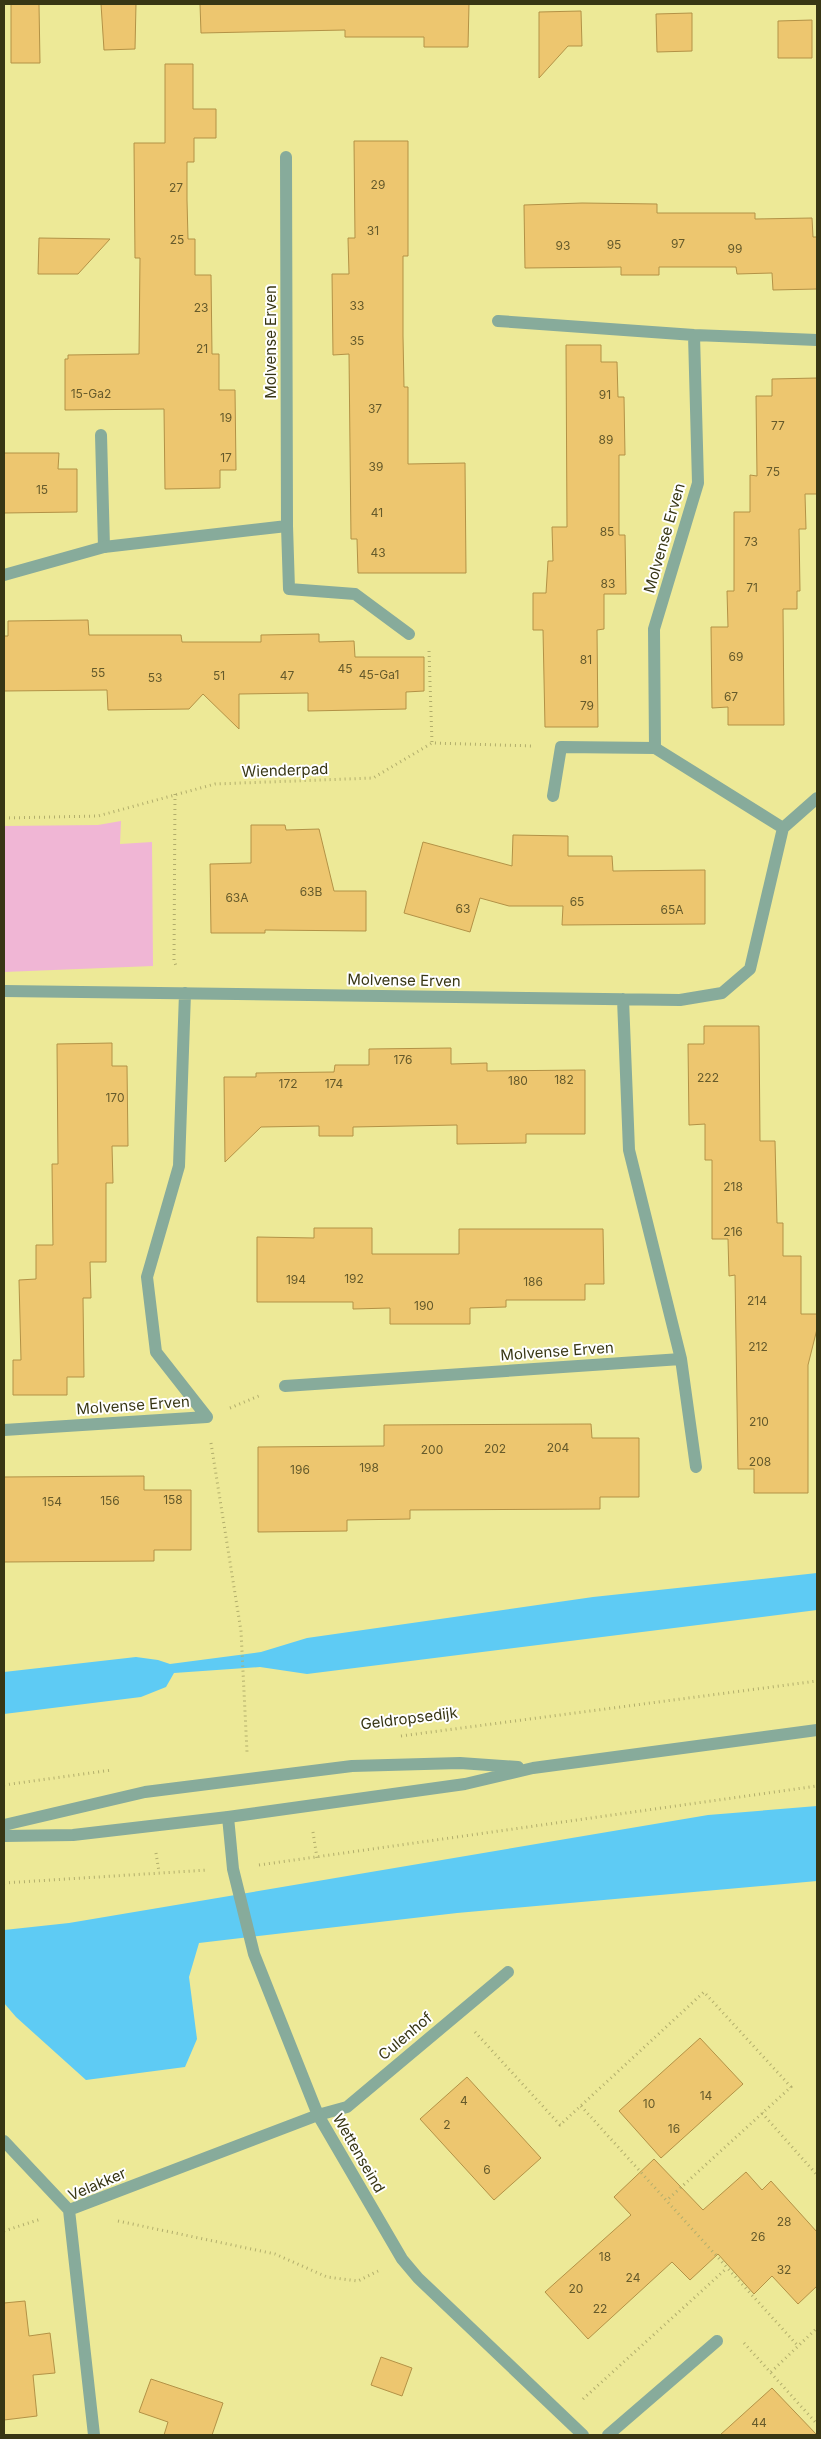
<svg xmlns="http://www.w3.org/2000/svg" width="821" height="2439" viewBox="0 0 821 2439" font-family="Inter,sans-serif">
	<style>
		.green { fill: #f0b6d5 }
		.water { fill: #5ecbf4 }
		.building { fill: #edc66f; stroke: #b39246 }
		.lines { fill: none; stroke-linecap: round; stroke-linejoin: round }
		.path { stroke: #b2ae6c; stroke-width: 3; stroke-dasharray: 1 4; stroke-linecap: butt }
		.service { stroke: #87ab9b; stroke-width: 12 }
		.minor { stroke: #87ab9b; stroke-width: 12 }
		.tertiary { stroke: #87ab9b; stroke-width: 12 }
		.labels { text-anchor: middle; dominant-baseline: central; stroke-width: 4; stroke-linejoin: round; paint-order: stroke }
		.number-label { font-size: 12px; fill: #655a2b }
		.street-label { font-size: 15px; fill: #383614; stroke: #fff }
	</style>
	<rect width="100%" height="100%" fill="#ede997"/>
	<!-- green -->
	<path class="green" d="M121 821 120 844 152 842 153 966 4 972V826L98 825Z"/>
	<!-- water -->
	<path class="water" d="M817 1573V1610L307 1674 260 1667 174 1673 166 1687 141 1697 4 1714V1672L136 1657 158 1660 170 1664 261 1652 307 1638 593 1597Z
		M817 1806V1881L457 1913 199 1943 189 1977 197 2039 185 2067 86 2080 16 2017 4 2003V1930L69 1923 708 1815Z"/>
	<!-- building -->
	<path class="building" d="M11 4H39L40 63H11Z
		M101 4H136L135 49 104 50Z
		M200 4H469L468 47H424V37H345V30L201 33Z
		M581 11 582 46H568L539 78V12Z
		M692 13V51L657 52 656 14Z
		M812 20V58H778V21Z
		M165 64H193V109H216V138H194V162H187V200L188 239H195V275H211L212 354H219V390H235L236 470H220V488L165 489 164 409 65 410V359H68V355L139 354 140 258H135L134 143H165Z
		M354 141H408V256H403V336L404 387H408V464L465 463 466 573H358L357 539H351L349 354 333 355 332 274H349L348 238H355Z
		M582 203 657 204V213H755V219L812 218 813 237H817V289L773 290 772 273 737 274 736 267H659V275H621V267L525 268 524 205Z
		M39 238 110 239 78 274H38Z
		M566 345H601V362H617L618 397H624L625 455H619V535H625L626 594H604V629L597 630 598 727H545L543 630H533V593H546L548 561H553L552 527H567Z
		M817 378V494H805L806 529H799L800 591H797V609H783L784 725H728V707L712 708 711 627H728L727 591H734V512H750V475L757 476 756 396H772V379Z
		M4 453H59L58 469H77V512L4 513Z
		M88 620 89 635H181L182 642H261V635L319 634V642L354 641 355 657H424V691L406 692V709L308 711V693L239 694V729L203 694 189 709 108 710 107 690 4 691V636H8V621Z
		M251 825H285L286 830 319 829 334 891H366V931L265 930V933H211L210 864 251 863Z
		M513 835 568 836V856H612L613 871 705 870V924L562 925 563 906H509L480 898 470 932 404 913 423 842 512 866Z
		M704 1026H759L760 1141H775L777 1223H783V1256H801V1314H817V1329L808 1365V1493H754V1469H738L735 1275 729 1276 728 1239H712V1160H705V1124L689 1125 688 1044H704Z
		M112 1043V1066H127L128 1146H112L113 1183H106V1262H90L91 1298H83L84 1377H67V1395H13V1360H21L19 1280 36 1279V1245H53L52 1164H58L57 1044Z
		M451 1048V1064L487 1063V1071L585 1070V1134H526V1143L457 1144V1125L353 1127V1136H319V1126L261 1127 225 1162 224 1077H256V1073L334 1072 335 1065H369V1049Z
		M314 1228H372V1254H459V1229H603L604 1284H585V1300H506V1307L470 1308V1324H390V1308L353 1309V1302H257V1237L314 1238Z
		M591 1424 592 1438H639V1497H600V1509L410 1510V1519L347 1520V1531L258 1532V1447L384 1446V1425Z
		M144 1476V1490H191V1550H154V1561L4 1562V1477Z
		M700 2038 743 2084 661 2158 619 2111Z
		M467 2077 541 2158 494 2200 420 2119Z
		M654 2159 703 2210 746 2172 762 2190 771 2181 817 2232V2286L798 2304 772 2276 754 2294 718 2254 690 2280 672 2262 588 2339 545 2292 631 2215 614 2197Z
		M25 2301 29 2336 50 2333 55 2373 33 2375 37 2416 4 2420V2303Z
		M381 2357 412 2368 402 2396 371 2385Z
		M151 2379 223 2403 212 2435H164L168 2422 139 2412Z
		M772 2388 817 2435H720Z"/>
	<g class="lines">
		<!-- path -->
		<path class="path" d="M429 651 432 743
			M175 794 174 960 176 966
			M4 818 98 816 215 784 373 778 432 743 534 746
			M230 1408 261 1395
			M211 1443 241 1631 247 1752
			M401 1736 817 1681
			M4 1785 112 1770
			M313 1832 317 1858
			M156 1853 159 1872
			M259 1865 817 1786
			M4 1883 208 1870
			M475 2032 560 2125 704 1992 791 2087 666 2201
			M581 2106 798 2346
			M762 2113 817 2175
			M118 2221 275 2254 327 2277 358 2281 378 2271
			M4 2231 41 2219
			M744 2343 817 2424
			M771 2372 817 2328
			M583 2399 727 2268"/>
		<!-- service -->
		<path class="service" d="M101 435 104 547
			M553 796 561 747 655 748
			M608 2435 717 2341"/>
		<!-- minor -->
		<path class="minor" d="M286 157 287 526 289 589 355 594 409 634
			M498 321 694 335 817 340
			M694 335 698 483 654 629 655 748 783 828 817 798
			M4 575 104 547 287 526
			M4 991 680 1000 722 993 750 969 783 828
			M185 993 179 1166 147 1277 156 1352 207 1417
			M623 999 629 1150 681 1359 696 1467
			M285 1386 681 1359
			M4 1430 207 1417
			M228 1817 233 1869 254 1954 318 2115 402 2259 418 2278 583 2435
			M4 2141 69 2210
			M94 2435 69 2210 318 2115 347 2107 508 1972"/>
		<!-- tertiary -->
		<path class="tertiary" d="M4 1825 145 1792 352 1766 460 1763 518 1767
			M4 1836 73 1835 228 1817 465 1784 533 1768 817 1730"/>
	</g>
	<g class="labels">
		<!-- number labels -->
		<g class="number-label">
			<text x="378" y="184">29</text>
			<text x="176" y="187">27</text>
			<text x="373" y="230">31</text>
			<text x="177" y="239">25</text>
			<text x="678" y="243">97</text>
			<text x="614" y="244">95</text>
			<text x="563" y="245">93</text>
			<text x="735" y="248">99</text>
			<text x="357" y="305">33</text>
			<text x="201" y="307">23</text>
			<text x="357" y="340">35</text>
			<text x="202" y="348">21</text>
			<text x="91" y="393">15-Ga2</text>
			<text x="605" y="394">91</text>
			<text x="375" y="408">37</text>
			<text x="226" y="417">19</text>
			<text x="778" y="425">77</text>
			<text x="606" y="439">89</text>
			<text x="226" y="457">17</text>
			<text x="376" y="466">39</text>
			<text x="773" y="471">75</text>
			<text x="42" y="489">15</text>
			<text x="377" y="512">41</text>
			<text x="607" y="531">85</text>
			<text x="751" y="541">73</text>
			<text x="378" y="552">43</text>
			<text x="608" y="583">83</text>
			<text x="752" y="587">71</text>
			<text x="736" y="656">69</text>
			<text x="586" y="659">81</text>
			<text x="345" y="668">45</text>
			<text x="98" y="672">55</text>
			<text x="379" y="674">45-Ga1</text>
			<text x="219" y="675">51</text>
			<text x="287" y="675">47</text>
			<text x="155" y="677">53</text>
			<text x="731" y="696">67</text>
			<text x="587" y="705">79</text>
			<text x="311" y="891">63B</text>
			<text x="237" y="897">63A</text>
			<text x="577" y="901">65</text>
			<text x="463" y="908">63</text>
			<text x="672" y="909">65A</text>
			<text x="403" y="1059">176</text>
			<text x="708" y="1077">222</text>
			<text x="564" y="1079">182</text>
			<text x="518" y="1080">180</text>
			<text x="288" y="1083">172</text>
			<text x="334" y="1083">174</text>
			<text x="115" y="1097">170</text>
			<text x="733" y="1186">218</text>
			<text x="733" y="1231">216</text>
			<text x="354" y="1278">192</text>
			<text x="296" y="1279">194</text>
			<text x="533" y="1281">186</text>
			<text x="757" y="1300">214</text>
			<text x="424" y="1305">190</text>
			<text x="758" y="1346">212</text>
			<text x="759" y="1421">210</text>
			<text x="558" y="1447">204</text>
			<text x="495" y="1448">202</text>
			<text x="432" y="1449">200</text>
			<text x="760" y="1461">208</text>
			<text x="369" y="1467">198</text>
			<text x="300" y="1469">196</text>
			<text x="173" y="1499">158</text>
			<text x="110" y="1500">156</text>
			<text x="52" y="1501">154</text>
			<text x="706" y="2095">14</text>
			<text x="464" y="2100">4</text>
			<text x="649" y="2103">10</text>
			<text x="447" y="2124">2</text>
			<text x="674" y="2128">16</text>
			<text x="487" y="2169">6</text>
			<text x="784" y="2221">28</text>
			<text x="758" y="2236">26</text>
			<text x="605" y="2256">18</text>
			<text x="784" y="2269">32</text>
			<text x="633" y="2277">24</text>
			<text x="576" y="2288">20</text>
			<text x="600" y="2308">22</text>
			<text x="759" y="2422">44</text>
		</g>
		<!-- street labels -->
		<g class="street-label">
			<text transform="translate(270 342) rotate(-90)">Molvense Erven</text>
			<text transform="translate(664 538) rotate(-74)">Molvense Erven</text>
			<text transform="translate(285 770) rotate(-2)">Wienderpad</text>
			<text transform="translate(404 980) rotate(1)">Molvense Erven</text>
			<text transform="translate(557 1351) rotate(-4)">Molvense Erven</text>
			<text transform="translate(133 1405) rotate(-4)">Molvense Erven</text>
			<text transform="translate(409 1718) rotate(-7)">Geldropsedijk</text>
			<text transform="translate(405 2036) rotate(-40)">Culenhof</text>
			<text transform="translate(359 2153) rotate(60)">Wettenseind</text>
			<text transform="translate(97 2184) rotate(-23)">Velakker</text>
		</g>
	</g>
	<!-- border -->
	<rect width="821" height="2439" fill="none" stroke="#383614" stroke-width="10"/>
</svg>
